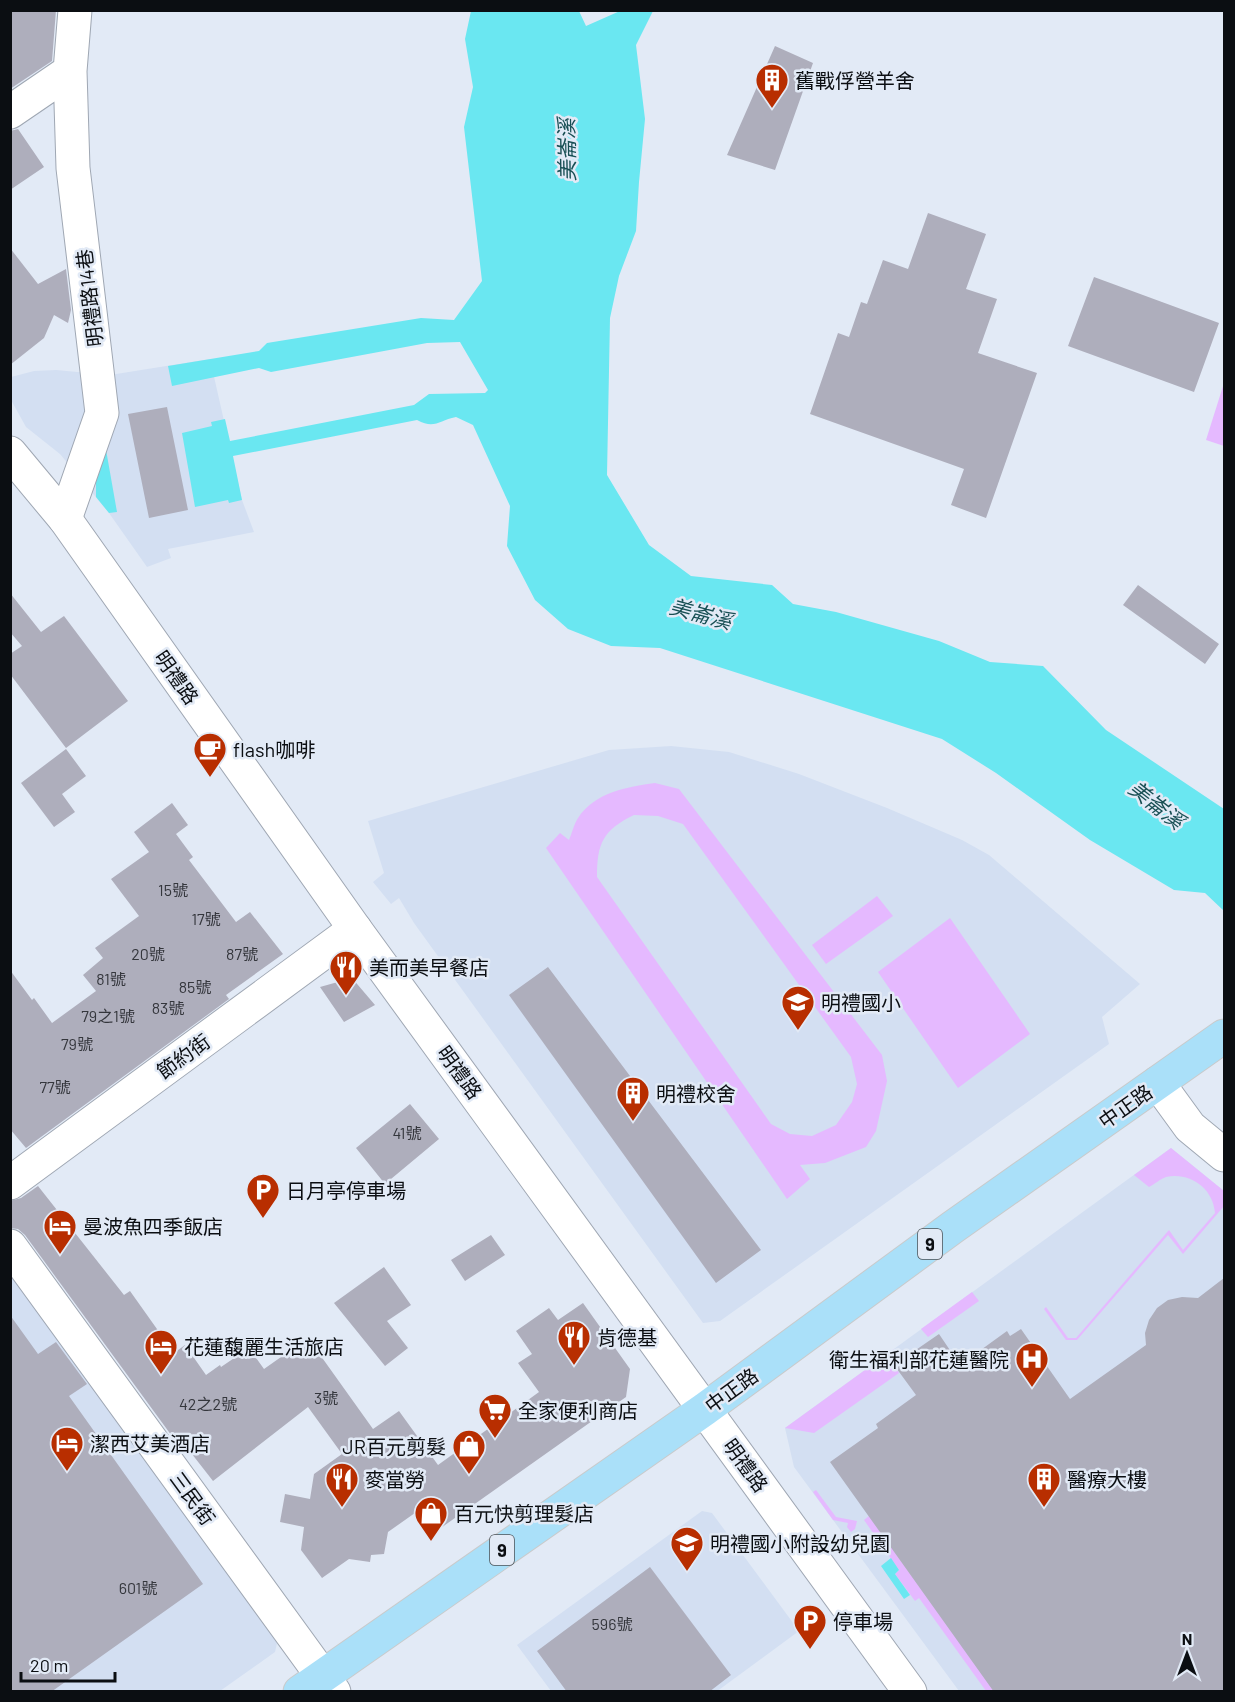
<svg xmlns="http://www.w3.org/2000/svg" width="1235" height="1702" viewBox="0 0 1235 1702" font-family="Barlow,'Noto Sans TC',sans-serif">
	<style>
		.built { fill: #d3dff2 }
		.green { fill: #e5b9ff; fill-rule: evenodd }
		.water { fill: #6ae7f1 }
		.building { fill: #aeaebc }
		.lines { fill: none; stroke-linecap: round; stroke-linejoin: round }
		.minor-casing { stroke: #9fa7b3; stroke-width: 35 }
		.tertiary-casing { stroke: #9fa7b3; stroke-width: 35 }
		.primary-casing { stroke: #c9cacb; stroke-width: 35 }
		.minor { stroke: #fff; stroke-width: 33 }
		.tertiary { stroke: #fff; stroke-width: 33 }
		.primary { stroke: #aae0f9; stroke-width: 33 }
		.labels { text-anchor: middle; dominant-baseline: central; stroke-width: 5; stroke-linejoin: round; paint-order: stroke }
		.number-label { font-size: 16px; fill: #34363c }
		.shield { fill: #e2eaf6; stroke: #4c5056; stroke-width: 1.5 }
		.shield-label { font-size: 18px; font-weight: bold; fill: #0b0e12 }
		.poi-label { font-size: 20px; fill: #0b0e12; stroke: #e2eaf6; text-anchor: start }
		.street-label { font-size: 20px; fill: #0b0e12; stroke: #e2eaf6 }
		.water-label { font-size: 21px; font-style: italic; fill: #184f54; stroke: #e2eaf6 }
	</style>
	<rect width="100%" height="100%" fill="#e2eaf6"/>
	<!-- built -->
	<path class="built" d="M210 359 242 500 254 532 168 549 171 558 147 567 109 513 60 454 26 427 11 400V377L34 371 56 370 110 375Z
		M671 746 729 752 799 774 887 808 962 840 989 855 1140 984 1102 1017 1109 1044 720 1321 703 1323 414 923 399 898 391 904 373 882 384 873 368 821 609 750Z
		M1171 1148 1224 1191V1691H959L794 1467 785 1428Z
		M10 1271 277 1643 275 1652 220 1691H11Z
		M702 1511 712 1513 799 1631 716 1692 551 1691 517 1645Z"/>
	<!-- green -->
	<path class="green" d="M1224 383V446L1206 440Z
		M655 783 679 789 882 1055 887 1081 876 1131 866 1147 825 1163 800 1165 810 1179 787 1199 546 848 560 833 569 840C572 833 574 824 578 818 595 792 627 787 655 783ZM634 815 658 816 683 824 851 1057 857 1084 852 1102 836 1125 812 1136 790 1134 771 1124 597 877C597 843 603 830 634 815Z
		M877 896 893 916 826 964 812 945Z
		M950 918 1030 1034 958 1088 878 972Z
		M1171 1148 1224 1191V1206L1183 1254 1168 1235 1077 1340H1066L1044 1309 1046 1307 1068 1338H1076L1169 1230 1183 1250 1215 1213C1213 1188 1190 1172 1166 1177 1160 1179 1155 1184 1149 1187L1134 1175Z
		M972 1292 979 1301 928 1337 921 1329Z
		M894 1349 902 1360 894 1365 899 1373 814 1433 785 1428Z
		M816 1490 836 1517 857 1521 855 1529 851 1532 847 1527 848 1523 833 1520 813 1492Z
		M869 1516 994 1691H986L919 1598 915 1601 895 1574 899 1570 864 1520Z"/>
	<!-- water -->
	<path class="water" d="M471 11H579L586 26 620 11H653L636 45 645 119 639 182 636 231 619 276 610 318 607 475 649 545 691 576 772 585 793 604 836 612 939 641 990 662 1043 666 1106 730 1224 809V911L1205 893 1174 890 1090 840 996 773 942 739 660 648 611 646 568 629 535 600 507 546 510 506 473 425 456 417C439 420 435 430 417 420L233 456 242 500 229 503 228 500 195 507 182 433 212 426 211 422 225 419 230 441 414 405 429 394 485 393 488 390 460 342 427 343 271 372 259 368 172 386 168 366 259 351 267 343 421 318 454 320 482 281 464 127 473 87 465 39Z
		M105 444 117 512 109 513 96 497V480Z
		M891 1558 899 1570 895 1574 910 1595 904 1599 881 1566Z"/>
	<!-- building -->
	<path class="building" d="M10 10H56L52 61 10 89Z
		M775 46 813 63 775 170 727 155Z
		M18 129 44 167 10 190V131Z
		M928 213 986 234 966 289 997 299 978 353 1037 373 986 518 951 505 964 469 810 414 838 333 849 337 861 302 867 304 883 260 908 269Z
		M10 248 38 284 66 269 71 310 68 323 54 315 44 338 10 365Z
		M1094 277 1219 323 1194 392 1068 346Z
		M167 407 188 510 149 518 128 414Z
		M1138 585 1219 644 1205 664 1123 605Z
		M10 593 41 632 64 616 128 701 66 748 10 674V654L22 646 10 632Z
		M66 749 86 776 62 794 75 812 54 827 21 783Z
		M172 803 188 825 176 834 193 857 189 860 236 922 250 912 283 954 226 995 229 999 26 1148 10 1129V970L32 1000 34 998 52 1023 96 991 83 975 103 958 95 948 139 916 111 879 149 852 134 832Z
		M548 967 761 1250 716 1283 509 995Z
		M352 978 375 1005 344 1022 320 987Z
		M410 1104 439 1139 385 1184 356 1148Z
		M38 1186 124 1295 130 1291 174 1353 185 1345 206 1375 220 1365 221 1367 249 1348 264 1369 308 1338 373 1429 399 1411 438 1465 539 1392 518 1363 532 1354 516 1331 549 1308 558 1320 583 1303 630 1369 626 1397 438 1530 422 1508 388 1532 384 1554 371 1555 370 1562 349 1559 322 1578 301 1550 304 1527 280 1522 285 1494 310 1499 314 1474 342 1454 308 1407 213 1481 181 1440 177 1443 25 1235 18 1229 10 1228V1201L21 1198Z
		M491 1235 505 1255 465 1281 451 1260Z
		M384 1267 411 1305 387 1321 408 1348 385 1366 334 1303Z
		M1224 1278V1692H994L830 1462 878 1428 876 1424 916 1395 894 1365 939 1334 960 1365 1007 1331 1010 1336 1021 1329 1070 1399 1146 1345 1145 1333 1149 1320 1157 1308 1168 1300 1182 1297 1198 1298Z
		M10 1315 38 1354 56 1342 87 1384 69 1396 203 1584 51 1692H10Z
		M650 1567 731 1675 709 1692H567L537 1651Z"/>
	<g class="lines">
		<defs>
			<path id="minor" d="M10 112 70 71
				M65 519 102 413 73 168 70 71 75 10
				M1158 1083 1190 1127 1224 1155
				M10 1183 355 929
				M10 1246 334 1692"/>
			<path id="tertiary" d="M10 453 65 519 355 929 910 1692"/>
			<path id="primary" d="M300 1692 705 1409 953 1227 1224 1036"/>
		</defs>
		<!-- minor casing -->
		<use href="#minor" class="minor-casing"/>
		<!-- tertiary casing -->
		<use href="#tertiary" class="tertiary-casing"/>
		<!-- primary casing -->
		<use href="#primary" class="primary-casing"/>
		<!-- minor -->
		<use href="#minor" class="minor"/>
		<!-- tertiary -->
		<use href="#tertiary" class="tertiary"/>
		<!-- primary -->
		<use href="#primary" class="primary"/>
	</g>
	<!-- icons -->
	<defs>
		<symbol id="building-pin" viewBox="-11 -11 22 30"><path d="M0 17L-7.5 6A9.5 9.5 0 1 1 7.5 6Z" fill="#b82e00" stroke="#e2eaf6"/><path d="M-4-6H4V6H1V3H-1V6H-4ZM-2.5-4.3h1.7v1.8h-1.7ZM.8-4.3h1.7v1.8H.8ZM-2.5-1h1.7V.8h-1.7ZM.8-1h1.7V.8H.8Z" fill="#fff"/></symbol>
		<symbol id="cafe-pin" viewBox="-11 -11 22 30"><path d="M0 17L-7.5 6A9.5 9.5 0 1 1 7.5 6Z" fill="#b82e00" stroke="#e2eaf6"/><path d="M-5.5-4.5H6V0H3Q3 3.5 0 3.5H-2.5Q-5.5 3.5-5.5 0ZM3-3.2v2h1.7v-2ZM-6 4.5H4V6H-6Z" fill="#fff"/></symbol>
		<symbol id="restaurant-pin" viewBox="-11 -11 22 30"><path d="M0 17L-7.5 6A9.5 9.5 0 1 1 7.5 6Z" fill="#b82e00" stroke="#e2eaf6"/><path d="M-5-6h1v4h1v-4h1v4h1v-4h1v5L-1.5 .5V6h-2V.5L-5-1ZM5-6V6H3V1.5H1.5Q1.5-4 5-6Z" fill="#fff"/></symbol>
		<symbol id="school-pin" viewBox="-11 -11 22 30"><path d="M0 17L-7.5 6A9.5 9.5 0 1 1 7.5 6Z" fill="#b82e00" stroke="#e2eaf6"/><path d="M0-5L7-2L0 1L-7-2ZM-4 1L0 2.5L4 1V4Q0 6-4 4Z" fill="#fff"/></symbol>
		<symbol id="parking-pin" viewBox="-11 -11 22 30"><path d="M0 17L-7.5 6A9.5 9.5 0 1 1 7.5 6Z" fill="#b82e00" stroke="#e2eaf6"/><path d="M-3.5-5.5H1a3.5 3.5 0 0 1 0 7H-1V5.5H-3.5ZM-1-3.4V-.6H.8a1.4 1.4 0 0 0 0-2.8Z" fill="#fff"/></symbol>
		<symbol id="hotel-pin" viewBox="-11 -11 22 30"><path d="M0 17L-7.5 6A9.5 9.5 0 1 1 7.5 6Z" fill="#b82e00" stroke="#e2eaf6"/><path d="M-6-4.5h1.5V1H6V5H4.5V3h-9V5H-6ZM-4 0a1.8 1.8 0 1 1 3.6 0ZM.5 0V-2.5h3Q6-2.5 6 0Z" fill="#fff"/></symbol>
		<symbol id="hospital-pin" viewBox="-11 -11 22 30"><path d="M0 17L-7.5 6A9.5 9.5 0 1 1 7.5 6Z" fill="#b82e00" stroke="#e2eaf6"/><path d="M-5-5h3v3.5h4V-5h3V5h-3V1.5h-4V5h-3Z" fill="#fff"/></symbol>
		<symbol id="supermarket-pin" viewBox="-11 -11 22 30"><path d="M0 17L-7.5 6A9.5 9.5 0 1 1 7.5 6Z" fill="#b82e00" stroke="#e2eaf6"/><path d="M-6-5.5h2.5l.6 2H6L4.5 2H-2.5L-4.4-4H-6ZM-1.5 3.2a1.3 1.3 0 1 0 .1 0ZM3 3.2a1.3 1.3 0 1 0 .1 0Z" fill="#fff"/></symbol>
		<symbol id="shop-pin" viewBox="-11 -11 22 30"><path d="M0 17L-7.5 6A9.5 9.5 0 1 1 7.5 6Z" fill="#b82e00" stroke="#e2eaf6"/><path d="M-5-2.5h2.3a2.7 3.5 0 0 1 5.4 0H5L5.5 6h-11ZM-1.5-2.5h3a1.5 2.3 0 0 0-3 0Z" fill="#fff"/></symbol>
	</defs>
	<g fill-rule="evenodd">
		<use href="#building-pin" x="753" y="61" width="38" height="52"/>
		<use href="#cafe-pin" x="191" y="730" width="38" height="52"/>
		<use href="#restaurant-pin" x="327" y="948" width="38" height="52"/>
		<use href="#school-pin" x="779" y="983" width="38" height="52"/>
		<use href="#building-pin" x="614" y="1074" width="38" height="52"/>
		<use href="#parking-pin" x="244" y="1171" width="38" height="52"/>
		<use href="#hotel-pin" x="41" y="1207" width="38" height="52"/>
		<use href="#restaurant-pin" x="555" y="1318" width="38" height="52"/>
		<use href="#hotel-pin" x="142" y="1327" width="38" height="52"/>
		<use href="#hospital-pin" x="1013" y="1340" width="38" height="52"/>
		<use href="#supermarket-pin" x="476" y="1391" width="38" height="52"/>
		<use href="#hotel-pin" x="48" y="1424" width="38" height="52"/>
		<use href="#shop-pin" x="450" y="1427" width="38" height="52"/>
		<use href="#restaurant-pin" x="323" y="1460" width="38" height="52"/>
		<use href="#building-pin" x="1025" y="1460" width="38" height="52"/>
		<use href="#shop-pin" x="412" y="1494" width="38" height="52"/>
		<use href="#school-pin" x="668" y="1524" width="38" height="52"/>
		<use href="#parking-pin" x="791" y="1602" width="38" height="52"/>
	</g>
	<g class="labels">
		<!-- number labels -->
		<g class="number-label">
			<text x="173" y="889">15號</text>
			<text x="206" y="918">17號</text>
			<text x="148" y="953">20號</text>
			<text x="242" y="953">87號</text>
			<text x="111" y="978">81號</text>
			<text x="195" y="986">85號</text>
			<text x="168" y="1007">83號</text>
			<text x="108" y="1015">79之1號</text>
			<text x="77" y="1043">79號</text>
			<text x="55" y="1086">77號</text>
			<text x="407" y="1132">41號</text>
			<text x="326" y="1397">3號</text>
			<text x="208" y="1403">42之2號</text>
			<text x="138" y="1587">601號</text>
			<text x="612" y="1623">596號</text>
		</g>
		<!-- shield labels -->
		<g class="shield">
			<rect x="918" y="1229" width="24" height="30" rx="4.5"/>
			<rect x="490" y="1535" width="24" height="30" rx="4.5"/>
		</g>
		<g class="shield-label">
			<text x="930" y="1244">9</text>
			<text x="502" y="1550">9</text>
		</g>
		<!-- poi labels -->
		<g class="poi-label">
			<text x="795" y="80">舊戰俘營羊舍</text>
			<text x="233" y="749">flash咖啡</text>
			<text x="369" y="967">美而美早餐店</text>
			<text x="821" y="1002">明禮國小</text>
			<text x="656" y="1093">明禮校舍</text>
			<text x="286" y="1190">日月亭停車場</text>
			<text x="83" y="1226">曼波魚四季飯店</text>
			<text x="597" y="1337">肯德基</text>
			<text x="184" y="1346">花蓮馥麗生活旅店</text>
			<text x="1009" y="1359" text-anchor="end">衛生福利部花蓮醫院</text>
			<text x="518" y="1410">全家便利商店</text>
			<text x="90" y="1443">潔西艾美酒店</text>
			<text x="446" y="1446" text-anchor="end">JR百元剪髮</text>
			<text x="365" y="1479">麥當勞</text>
			<text x="1067" y="1479">醫療大樓</text>
			<text x="454" y="1513">百元快剪理髮店</text>
			<text x="710" y="1543">明禮國小附設幼兒園</text>
			<text x="833" y="1621">停車場</text>
		</g>
		<!-- street labels -->
		<g class="street-label">
			<text transform="translate(89 298) rotate(-97)">明禮路14巷</text>
			<text transform="translate(177 677) rotate(55)">明禮路</text>
			<text transform="translate(183 1056) rotate(-36)">節約街</text>
			<text transform="translate(460 1072) rotate(54)">明禮路</text>
			<text transform="translate(1125 1106) rotate(-35)">中正路</text>
			<text transform="translate(731 1390) rotate(-36)">中正路</text>
			<text transform="translate(746 1465) rotate(54)">明禮路</text>
			<text transform="translate(193 1498) rotate(54)">三民街</text>
		</g>
		<!-- water labels -->
		<g class="water-label">
			<text transform="translate(566 150) rotate(-91)">美崙溪</text>
			<text transform="translate(701 613) rotate(15)">美崙溪</text>
			<text transform="translate(1157 804) rotate(38)">美崙溪</text>
		</g>
	</g>
	<!-- border -->
	<rect width="1235" height="1702" fill="none" stroke="#0b0e12" stroke-width="24"/>
	<!-- north arrow -->
	<g transform="translate(1187 1654)" stroke="#e2eaf6" stroke-width="4.5" paint-order="stroke">
	<path d="M0-4.5L10 22L0 15L-10 22Z" fill="#0b0e12"/>
	<text y="-9" font-size="16" font-weight="bold" text-anchor="middle" fill="#0b0e12">N</text>
	</g>
	<!-- scale -->
	<path d="M21 1672v9h94v-9" fill="none" stroke="#0b0e12" stroke-width="3"/>
	<text x="30" y="1672" font-size="18" fill="#0b0e12" stroke="#e2eaf6" stroke-width="4.5" paint-order="stroke">20 m</text>
</svg>
